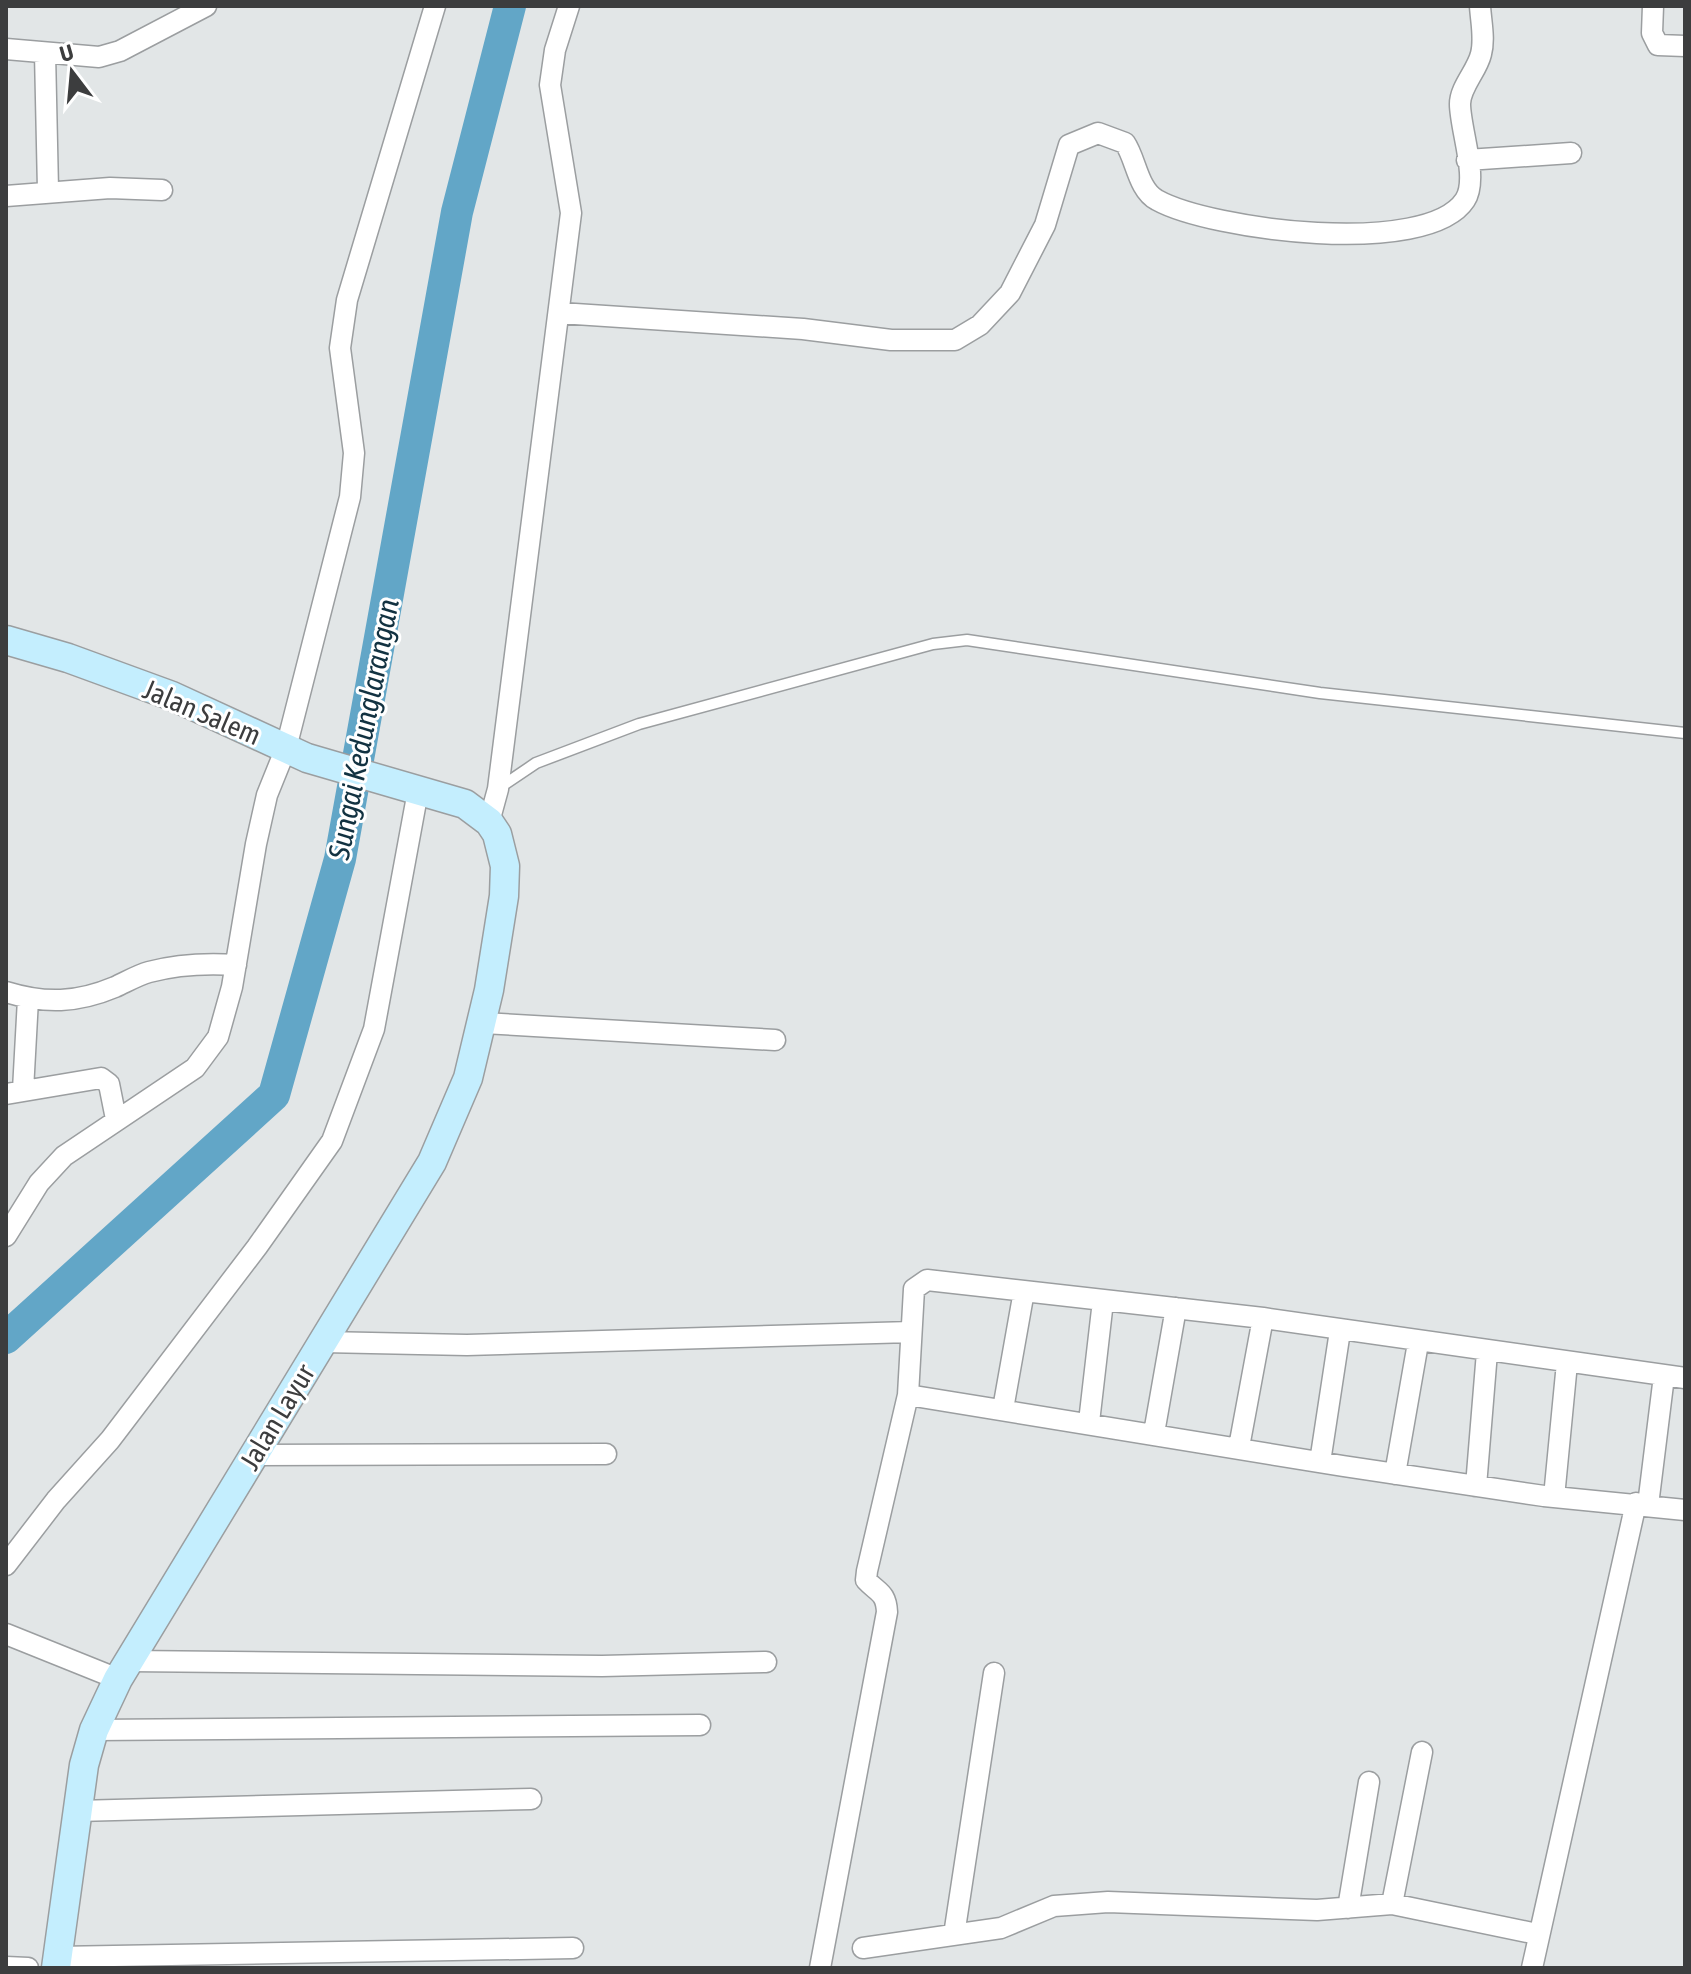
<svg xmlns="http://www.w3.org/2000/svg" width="1691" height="1974" viewBox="0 0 1691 1974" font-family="'Asap Condensed',sans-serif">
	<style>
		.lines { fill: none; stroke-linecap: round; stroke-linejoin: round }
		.river { stroke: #62a6c7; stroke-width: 32 }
		.lane-casing { stroke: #9b9ea0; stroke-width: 13 }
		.street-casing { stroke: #9b9ea0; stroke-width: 23 }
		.secondary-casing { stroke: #9b9ea0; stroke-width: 31 }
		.lane { stroke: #fff; stroke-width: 10 }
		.street { stroke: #fff; stroke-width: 20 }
		.secondary { stroke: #c4eefe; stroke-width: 28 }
		.labels { text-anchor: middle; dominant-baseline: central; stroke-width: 6; stroke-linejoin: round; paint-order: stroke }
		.street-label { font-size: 28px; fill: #3c3d3e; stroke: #fff }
		.water-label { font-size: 30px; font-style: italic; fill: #123241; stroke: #fff }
	</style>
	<rect width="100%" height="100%" fill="#e2e6e7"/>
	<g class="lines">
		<!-- river -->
		<path class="river" d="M6 1338 274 1095 340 859 457 212 510 6"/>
		<defs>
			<path id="lane" d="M499 788 536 763 639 724 933 644 967 640 1320 693 1685 733"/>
			<path id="street" d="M1653 6 1652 33 1658 45 1685 46
				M6 49 99 57 120 51 206 6
				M45 53 48 190
				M1467 160 1571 153
				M6 196 110 188 162 190
				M560 313 803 329 891 340H955L980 325 1010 293 1045 225 1069 145 1098 133 1125 143C1136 159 1138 190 1157 200 1211 230 1427 258 1465 200 1479 179 1460 129 1460 104 1460 87 1477 71 1481 54 1485 39 1481 22 1480 6
				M489 822 498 789 571 213 550 85 555 50 569 6
				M6 992C45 1004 77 1003 115 987 126 982 138 975 149 972 179 964 206 963 236 965
				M483 1023 775 1040
				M23 1090 28 999
				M6 1094 101 1078 109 1084 116 1119
				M6 1236 39 1183 64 1156 195 1068 218 1037 232 987 256 844 267 795 286 748 350 497 354 453 340 348 347 300 435 6
				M323 1342 467 1345 911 1332
				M908 1395 914 1289 927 1280 1263 1318 1685 1378
				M1003 1409 1024 1291
				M1089 1422 1103 1301
				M1154 1433 1176 1308
				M1239 1447 1263 1318
				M255 1455 606 1454
				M1320 1462 1340 1331
				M1395 1474 1418 1343
				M1476 1486 1487 1352
				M1554 1497 1567 1363
				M1648 1505 1664 1376
				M6 1565 56 1500 110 1440 257 1247 332 1141 374 1029 418 791
				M6 1634 118 1679
				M129 1661 602 1666 766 1662
				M94 1730 700 1725
				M77 1811 531 1799
				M1392 1904 1422 1752
				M1348 1908 1369 1782
				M954 1935 994 1673
				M863 1948 1001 1928 1054 1906 1108 1902 1317 1910 1392 1904 1537 1934
				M57 1957 573 1948
				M6 1967 28 1968
				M820 1968 887 1612C886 1592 878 1593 866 1580L867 1571 908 1395 1343 1466 1544 1496 1685 1510
				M1532 1968 1636 1503"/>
			<path id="secondary" d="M6 640 68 658 172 696 307 758 465 804 489 822 497 834 505 866 504 896 489 990 468 1078 432 1162 118 1679 94 1730 84 1765 56 1968"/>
		</defs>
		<!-- lane casing -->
		<use href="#lane" class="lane-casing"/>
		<!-- street casing -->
		<use href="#street" class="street-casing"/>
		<!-- secondary casing -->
		<use href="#secondary" class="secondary-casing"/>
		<!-- lane -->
		<use href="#lane" class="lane"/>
		<!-- street -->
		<use href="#street" class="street"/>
		<!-- secondary -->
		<use href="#secondary" class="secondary"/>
	</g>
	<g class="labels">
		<!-- street labels -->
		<g class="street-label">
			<text transform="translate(202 712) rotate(23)">Jalan Salem</text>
			<text transform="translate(277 1417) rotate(-59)">Jalan Layur</text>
		</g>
		<!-- water labels -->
		<g class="water-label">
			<text transform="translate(363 729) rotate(-79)">Sungai Kedunglarangan</text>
		</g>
	</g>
	<!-- border -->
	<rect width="1691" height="1974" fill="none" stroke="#3c3d3e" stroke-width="16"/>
	<!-- north arrow -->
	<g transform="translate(72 72) rotate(344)" stroke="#ffffff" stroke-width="6" paint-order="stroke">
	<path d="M0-6L14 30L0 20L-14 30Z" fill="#3c3d3e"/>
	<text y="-12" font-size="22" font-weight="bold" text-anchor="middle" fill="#3c3d3e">U</text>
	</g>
</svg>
